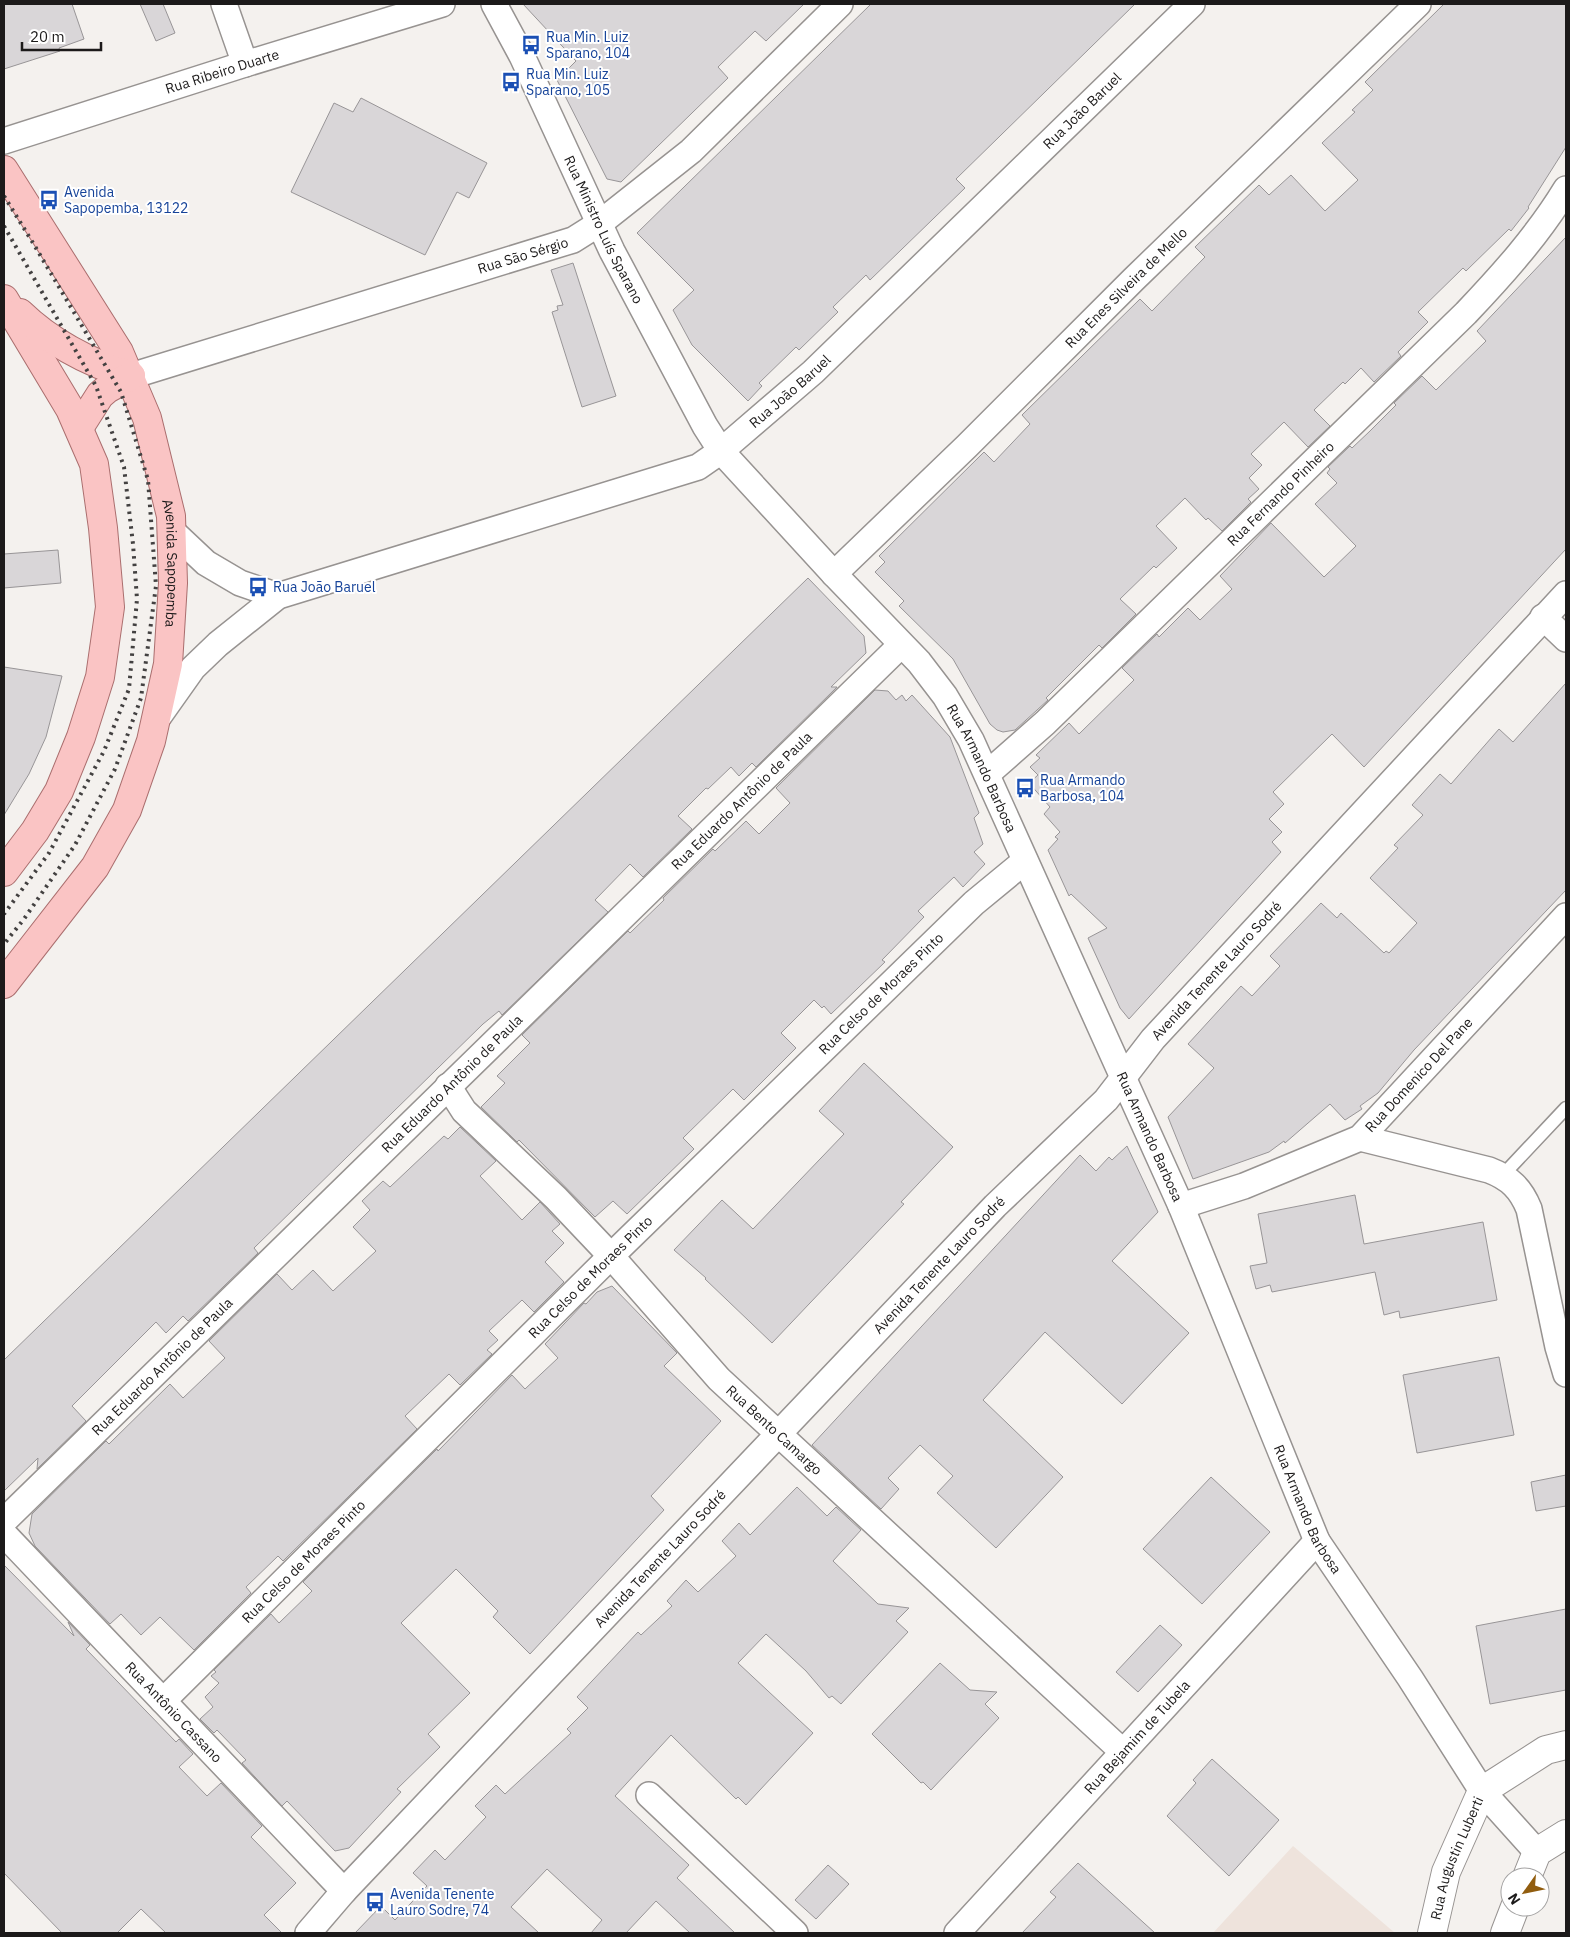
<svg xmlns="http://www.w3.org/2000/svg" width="1570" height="1937" viewBox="0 0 1570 1937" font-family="'IBM Plex Sans',sans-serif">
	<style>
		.built { fill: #eee3dc }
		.building { fill: #d9d6d8; stroke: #989597 }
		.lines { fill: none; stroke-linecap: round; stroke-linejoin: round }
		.service-casing { stroke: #979391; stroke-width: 15 }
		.minor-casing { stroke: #979391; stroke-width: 28 }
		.tertiary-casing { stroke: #979391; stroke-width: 30 }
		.primary-casing { stroke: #aa6e6e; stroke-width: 30 }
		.service { stroke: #fff; stroke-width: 12 }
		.minor { stroke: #fff; stroke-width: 25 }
		.tertiary { stroke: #fff; stroke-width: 28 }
		.primary { stroke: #fac4c4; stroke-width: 28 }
		.rail { stroke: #434141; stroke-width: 4; stroke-dasharray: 2.5 5; stroke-linecap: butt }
		.labels { text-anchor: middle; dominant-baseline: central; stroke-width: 4; stroke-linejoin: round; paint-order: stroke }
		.transit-label { font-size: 14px; fill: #164399; stroke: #fff; text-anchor: start }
		.street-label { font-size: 14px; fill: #1c1a1a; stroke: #fff }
	</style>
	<rect width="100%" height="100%" fill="#f4f1ee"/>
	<!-- built -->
	<path class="built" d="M1293 1846 1395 1933H1213Z"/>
	<!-- building -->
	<path class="building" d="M4 4H72L84 39 59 48 60 51 4 69Z
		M140 4H163L175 33 156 41Z
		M523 4H804L766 41 755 31 718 67 728 78 621 182 607 179 557 80 576 61Z
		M871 4H1135L956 179 965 188 870 280 866 275 833 307 838 312 799 350 796 347 759 383 762 386 748 401 692 345 673 310 694 290 637 233Z
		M1444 4H1566V147L1528 207 1529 208 1511 231 1509 229 1466 271 1463 268 1418 312 1428 322 1398 352 1401 356 1374 382 1361 368 1345 384 1343 382 1314 410 1330 426 1308 447 1284 422 1251 454 1262 465 1249 478 1259 489 1248 499 1251 502 1222 531 1208 518 1206 520 1185 498 1156 526 1177 548 1156 568 1154 566 1120 599 1136 614 1102 648 1099 645 1046 698 1048 700 1015 730 1003 732 997 730 990 724 953 659 899 606 904 601 875 572 885 562 879 556 984 452 994 462 1030 424 1022 415 1140 299 1152 311 1205 257 1195 247 1259 185 1269 195 1291 175 1325 211 1358 180 1322 143 1355 112 1352 110 1373 90 1365 82Z
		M361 98 487 163 469 198 457 192 425 255 291 192 334 103 353 112Z
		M1566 237V549L1364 767 1332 734 1273 792 1284 804 1269 819 1282 832 1272 842 1281 852 1129 1019 1120 1008 1088 938 1107 928 1071 894 1069 896 1048 850 1058 839 1055 837 1060 832 1044 814 1050 807 1029 783 1038 775 1030 767 1040 758 1036 755 1069 723 1079 734 1134 680 1122 668 1157 634 1159 637 1188 608 1200 620 1232 589 1220 576 1271 523 1324 577 1356 546 1315 504 1337 483 1327 473 1330 469 1328 467 1350 446 1352 448 1370 431 1396 405 1394 403 1422 376 1436 390 1486 341 1477 331Z
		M573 263 616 396 582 407 552 312 558 310 557 306 563 305 551 270Z
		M58 550 61 583 4 588V554Z
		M808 578 864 636 866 653 831 687H837L756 767 752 763 739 776 731 767 708 789 706 788 678 816 692 829 643 877 630 864 595 900 608 912 502 1015 499 1011 483 1024 347 1157 254 1248 258 1253 188 1321 183 1316 166 1333 156 1322 72 1406 86 1421 37 1469 38 1458 4 1491V1360Z
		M4 667 62 676 46 737 29 774 4 815Z
		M1566 683V890L1414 1050 1378 1093 1360 1106 1362 1109 1345 1120 1330 1104 1285 1143 1284 1141 1269 1152 1193 1179 1168 1117 1214 1068 1188 1044 1241 986 1252 996 1280 966 1270 956 1321 903 1337 918 1341 913 1384 953 1386 951 1389 953 1417 923 1370 878 1398 848 1394 845 1423 815 1412 805 1440 774 1451 784 1499 729 1513 742Z
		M875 690 888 691 896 700 902 695 906 701 912 695 950 737 979 813 974 818 983 844 974 852 985 864 963 887 954 877 918 911 924 917 882 960 885 962 831 1014 824 1006 822 1008 814 1000 781 1033 796 1048 744 1100 733 1089 683 1138 694 1149 627 1214 613 1201 595 1217 519 1140 517 1142 481 1107 505 1083 497 1076 530 1043 522 1035 628 931 630 933 664 900 663 898 713 849 715 851 746 821 759 834 790 803 776 788Z
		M864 1063 953 1147 901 1202 904 1204 772 1343 705 1279 706 1278 674 1250 722 1200 753 1229 844 1134 819 1111Z
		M460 1127 496 1161 480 1176 522 1220 540 1202 560 1224 552 1231 564 1243 545 1262 564 1282 534 1312 522 1300 489 1331 498 1340 487 1350 492 1354 460 1385 449 1374 405 1416 417 1429 283 1561 278 1556 246 1587 251 1593 194 1650 160 1617 141 1635 121 1614 110 1624 35 1546 29 1533 32 1514 106 1441 109 1444 170 1384 183 1398 225 1358 209 1341 277 1274 292 1290 313 1270 333 1291 376 1251 353 1227 370 1210 362 1201 383 1181 390 1187 444 1136 448 1139Z
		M1127 1146 1158 1212 1112 1261 1189 1333 1122 1404 1045 1332 983 1400 1063 1477 996 1548 937 1493 953 1476 920 1445 888 1478 899 1489 881 1509 812 1445 1080 1155 1096 1171 1109 1157 1112 1160Z
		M1355 1195 1364 1244 1483 1222 1497 1300 1400 1318 1399 1311 1384 1315 1375 1272 1272 1292 1270 1285 1256 1289 1250 1266 1267 1263 1258 1214Z
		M612 1286 677 1353 664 1366 721 1421 651 1496 664 1510 530 1654 493 1617 498 1611 456 1569 401 1623 470 1693 428 1734 440 1747 397 1789 401 1792 349 1848 335 1851 287 1801 282 1806 242 1763 246 1760 217 1730 214 1733 200 1719 213 1707 205 1697 219 1683 211 1676 216 1672 214 1670 271 1614 279 1623 312 1591 303 1582 437 1449 438 1451 512 1375 525 1389 558 1358 545 1344 584 1303 586 1304 597 1292Z
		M1499 1357 1514 1435 1417 1453 1403 1375Z
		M1566 1475V1506L1536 1511 1531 1482Z
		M1211 1477 1270 1532 1202 1604 1143 1549Z
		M797 1487 827 1516 836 1507 861 1530 833 1561 878 1604 909 1608 896 1621 908 1632 841 1704 832 1696 829 1698 806 1671 766 1634 738 1663 813 1733 746 1805 738 1797 736 1799 671 1735 615 1796 689 1865 677 1878 735 1933H690L656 1901 626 1933H591L602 1920 547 1869 511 1907 539 1933H355L381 1906 395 1920 427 1886 413 1873 435 1850 445 1860 486 1817 475 1806 496 1785 505 1794 571 1733 567 1729 588 1708 577 1697 638 1632 641 1635 672 1606 667 1601 686 1580 698 1592 736 1556 722 1541 739 1523 750 1535Z
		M4 1565 74 1636 68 1622 90 1645 86 1649 176 1742 179 1739 193 1754 179 1767 207 1796 221 1783 262 1826 251 1837 296 1883 264 1915 282 1933H166L141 1909 117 1933H62L4 1873Z
		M1566 1609V1690L1490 1704 1476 1626Z
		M1160 1625 1182 1645 1138 1692 1116 1672Z
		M940 1663 970 1690 997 1692 985 1704 999 1718 931 1790 923 1782 921 1783 872 1734Z
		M1212 1759 1279 1820 1229 1876 1167 1816 1196 1783 1193 1780Z
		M1078 1863 1155 1933H1022L1056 1897 1050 1892Z
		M828 1865 849 1884 816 1919 795 1900Z"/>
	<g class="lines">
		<defs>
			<path id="service" d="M1503 1175 1566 1108"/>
			<g id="minor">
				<path d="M224 4 245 64"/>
				<path id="s1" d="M494 4 522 56 612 251 705 426 721 451 834 574 919 662 945 696 971 740 1181 1206 1317 1541 1410 1678 1482 1791 1537 1852"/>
				<path id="s2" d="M4 141 245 64 442 4"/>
				<path id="s3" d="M131 376 573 240 600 223 691 151 840 4"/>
				<path d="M172 531 206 563 240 583 278 596"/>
				<path id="s4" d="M834 574 967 446 1134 279 1418 4"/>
				<path d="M1543 617 1566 639"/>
				<path id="s5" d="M159 716 193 668 218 644 278 596 698 467 721 451 813 372 1192 4"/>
				<path id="s6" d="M987 774 1045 723 1466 313C1503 274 1538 235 1566 189"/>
				<path id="s7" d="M448 1086 464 1111 556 1198 611 1256 719 1379 1122 1751"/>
				<path d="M1360 1138 1489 1170C1510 1178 1521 1189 1529 1209L1558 1347 1566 1374"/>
				<path id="s8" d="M1181 1206 1244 1186 1360 1138 1566 916"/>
				<path id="s9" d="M4 1521 901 645"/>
				<path id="s10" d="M4 1534 344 1891"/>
				<path id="s11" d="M163 1701 611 1256 974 903 1025 861"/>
				<path d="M649 1795 795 1933"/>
				<path id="s12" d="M308 1933 344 1891 995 1206 1106 1100 1153 1039 1566 594"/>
				<path id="s13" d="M957 1933 1317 1541"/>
			</g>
			<g id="tertiary">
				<path d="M1527 1877 1537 1852 1566 1834"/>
				<path id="s14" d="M1432 1933 1446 1872 1482 1791 1546 1750 1566 1745"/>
				<path d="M1505 1933 1515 1907"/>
			</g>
			<g id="primary">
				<path id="s15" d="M4 170 119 352 147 418 171 516 173 583 168 664 151 741 127 810 95 867 4 984"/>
				<path d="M4 299 70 409 94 464 103 528 110 607 100 677 81 737 59 791 35 831 4 872"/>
				<path d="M20 313C51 343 90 363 131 376"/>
				<path d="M79 428 100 395 107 389 131 376"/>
			</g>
		</defs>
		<!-- service casing -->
		<use href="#service" class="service-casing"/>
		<!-- minor casing -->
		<use href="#minor" class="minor-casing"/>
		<!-- tertiary casing -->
		<use href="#tertiary" class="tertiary-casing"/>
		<!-- primary casing -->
		<use href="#primary" class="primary-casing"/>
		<!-- service -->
		<use href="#service" class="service"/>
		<!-- minor -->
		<use href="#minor" class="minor"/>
		<!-- tertiary -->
		<use href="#tertiary" class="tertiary"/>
		<!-- primary -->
		<use href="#primary" class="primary"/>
		<!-- rail -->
		<path class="rail" d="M4 196 33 243 121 392 148 480 156 586 141 698 115 769 75 845 24 919 4 944
			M4 226 96 386 124 467 133 544 137 599 129 689 104 751 49 853 4 914"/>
	</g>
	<!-- icons -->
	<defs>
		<symbol id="bus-bare" viewBox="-9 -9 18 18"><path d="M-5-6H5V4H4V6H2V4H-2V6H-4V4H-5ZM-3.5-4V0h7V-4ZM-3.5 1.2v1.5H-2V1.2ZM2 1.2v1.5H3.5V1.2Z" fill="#1a4fb4" stroke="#fff" stroke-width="2.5" paint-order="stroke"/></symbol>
	</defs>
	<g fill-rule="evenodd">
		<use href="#bus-bare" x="517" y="31" width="28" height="28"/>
		<use href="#bus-bare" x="497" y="68" width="28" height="28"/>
		<use href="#bus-bare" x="35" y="186" width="28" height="28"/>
		<use href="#bus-bare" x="244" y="573" width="28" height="28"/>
		<use href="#bus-bare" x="1011" y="774" width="28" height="28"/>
		<use href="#bus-bare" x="361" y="1888" width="28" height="28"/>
	</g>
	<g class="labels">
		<!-- transit labels -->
		<g class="transit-label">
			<text x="546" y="37">Rua Min. Luiz<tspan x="546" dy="16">Sparano, 104</tspan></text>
			<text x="526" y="74">Rua Min. Luiz<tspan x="526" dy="16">Sparano, 105</tspan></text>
			<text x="64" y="192">Avenida<tspan x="64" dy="16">Sapopemba, 13122</tspan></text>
			<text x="273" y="587">Rua João Baruel</text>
			<text x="1040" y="780">Rua Armando<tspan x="1040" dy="16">Barbosa, 104</tspan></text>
			<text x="390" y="1894">Avenida Tenente<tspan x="390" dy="16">Lauro Sodre, 74</tspan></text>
		</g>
		<!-- street labels -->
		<g class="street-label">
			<text stroke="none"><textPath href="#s2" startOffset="229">Rua Ribeiro Duarte</textPath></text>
			<text stroke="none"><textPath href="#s5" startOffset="1134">Rua João Baruel</textPath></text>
			<text stroke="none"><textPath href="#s1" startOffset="251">Rua Ministro Luís Sparano</textPath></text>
			<text stroke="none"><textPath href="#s3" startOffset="410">Rua São Sérgio</textPath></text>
			<text stroke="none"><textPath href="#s4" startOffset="409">Rua Enes Silveira de Mello</textPath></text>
			<text stroke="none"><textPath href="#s5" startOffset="729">Rua João Baruel</textPath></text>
			<text stroke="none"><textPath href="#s6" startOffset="406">Rua Fernando Pinheiro</textPath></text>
			<text stroke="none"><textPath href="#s15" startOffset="435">Avenida Sapopemba</textPath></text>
			<text stroke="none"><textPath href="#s1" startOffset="915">Rua Armando Barbosa</textPath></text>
			<text stroke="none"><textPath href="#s9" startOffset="1031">Rua Eduardo Antônio de Paula</textPath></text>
			<text stroke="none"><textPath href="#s12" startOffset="1324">Avenida Tenente Lauro Sodré</textPath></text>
			<text stroke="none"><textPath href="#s11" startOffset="1008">Rua Celso de Moraes Pinto</textPath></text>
			<text stroke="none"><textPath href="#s8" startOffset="278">Rua Domenico Del Pane</textPath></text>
			<text stroke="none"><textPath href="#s9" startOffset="626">Rua Eduardo Antônio de Paula</textPath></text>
			<text stroke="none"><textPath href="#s1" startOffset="1320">Rua Armando Barbosa</textPath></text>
			<text stroke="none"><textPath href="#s12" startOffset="919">Avenida Tenente Lauro Sodré</textPath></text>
			<text stroke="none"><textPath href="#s11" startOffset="602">Rua Celso de Moraes Pinto</textPath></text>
			<text stroke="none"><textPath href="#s9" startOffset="221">Rua Eduardo Antônio de Paula</textPath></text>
			<text stroke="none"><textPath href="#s7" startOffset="475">Rua Bento Camargo</textPath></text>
			<text stroke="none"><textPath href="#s1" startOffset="1725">Rua Armando Barbosa</textPath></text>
			<text stroke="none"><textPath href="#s12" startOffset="514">Avenida Tenente Lauro Sodré</textPath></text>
			<text stroke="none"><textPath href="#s11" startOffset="198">Rua Celso de Moraes Pinto</textPath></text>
			<text stroke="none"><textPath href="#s10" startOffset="246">Rua Antônio Cassano</textPath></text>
			<text stroke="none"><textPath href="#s13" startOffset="266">Rua Bejamim de Tubela</textPath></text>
			<text stroke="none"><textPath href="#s14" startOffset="79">Rua Augustin Luberti</textPath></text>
		</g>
	</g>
	<!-- border -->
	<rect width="1570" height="1937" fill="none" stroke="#1c1a1a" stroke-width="10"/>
	<!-- north arrow -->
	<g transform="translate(1525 1892) rotate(237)"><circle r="24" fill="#ffffff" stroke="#a4a3a3"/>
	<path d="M0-4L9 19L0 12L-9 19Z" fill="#915d0f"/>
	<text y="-8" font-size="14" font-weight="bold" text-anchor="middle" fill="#1c1a1a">N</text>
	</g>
	<!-- scale -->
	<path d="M22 42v8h79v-8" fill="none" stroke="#1c1a1a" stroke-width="2.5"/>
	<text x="30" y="42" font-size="15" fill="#1c1a1a" stroke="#ffffff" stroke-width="4" paint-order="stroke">20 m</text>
</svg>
